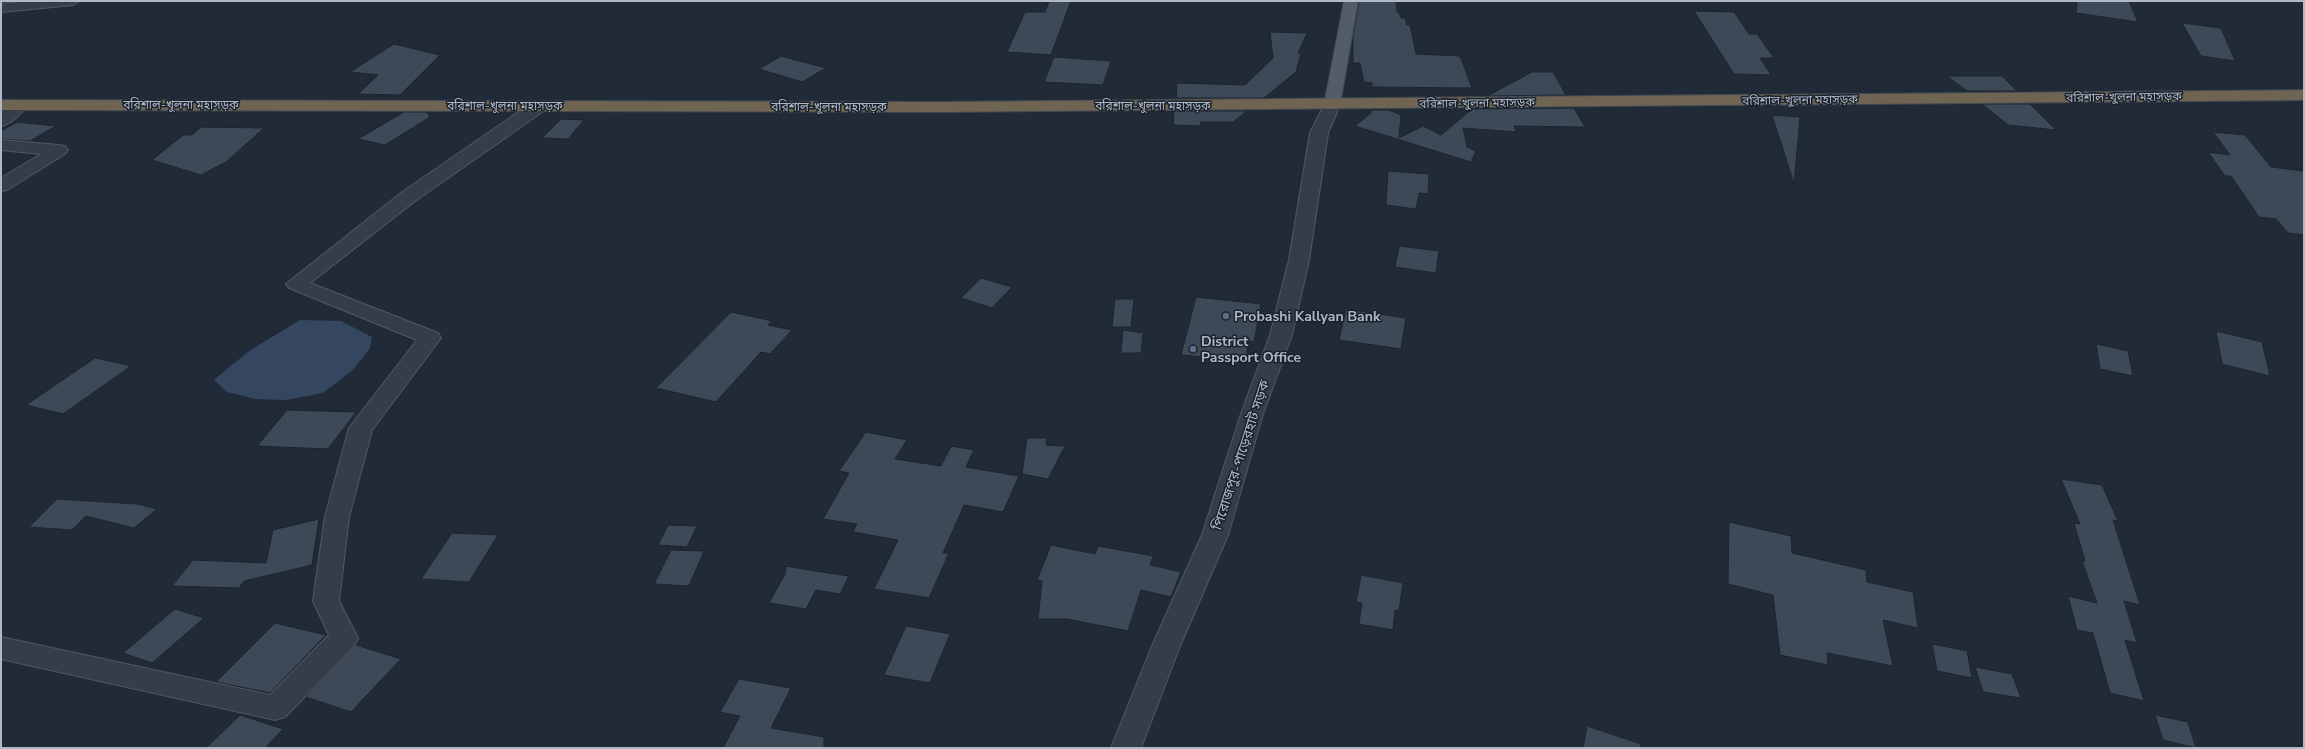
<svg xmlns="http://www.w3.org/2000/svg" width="2305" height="749" viewBox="0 0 2305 749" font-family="'Nunito Sans','Noto Sans Bengali',sans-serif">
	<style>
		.water { fill: #354660 }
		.building { fill: #3e4958; stroke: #1c2430 }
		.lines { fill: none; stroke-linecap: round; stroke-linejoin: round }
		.minor-casing { stroke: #505864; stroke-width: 2 }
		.major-casing { stroke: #3e4652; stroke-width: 2 }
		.highway-casing { stroke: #404854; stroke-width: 2 }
		.minor { fill: #353d49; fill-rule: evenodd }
		.major { fill: #535c69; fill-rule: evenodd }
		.highway { fill: #6f6452; fill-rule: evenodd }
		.service-dot { fill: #5c6f8a; stroke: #1a222d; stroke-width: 1.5 }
		.labels { text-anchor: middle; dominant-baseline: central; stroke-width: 3; stroke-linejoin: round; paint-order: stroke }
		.far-street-label { font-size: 12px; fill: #b0b8c5; stroke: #1a222d }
		.poi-label { font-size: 14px; font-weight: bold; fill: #b0b8c5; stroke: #1a222d; text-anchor: start }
		.street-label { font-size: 14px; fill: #b0b8c5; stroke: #1a222d }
	</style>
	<rect width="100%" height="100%" fill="#212b38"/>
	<!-- water -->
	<path class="water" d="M300 320 341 321 372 337 370 348 353 370 323 393 286 400 255 399 227 392 214 380 249 351Z"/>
	<!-- building -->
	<path class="building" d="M1049 1H1071L1051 55 1007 52 1025 12H1045Z
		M1359 1H1396L1397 12H1399L1401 18H1405L1407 25H1410L1416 54 1460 56 1472 88 1372 87V83L1364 82 1360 63H1353V36Z
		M2077 1H2129L2138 22 2076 13Z
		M1694 11 1734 12 1749 34H1757L1774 58H1760L1771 75 1734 74Z
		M2182 23 2221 28 2235 61 2201 56Z
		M1270 32 1307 33 1298 53H1301L1296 72 1264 98H1176L1177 83 1245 85 1273 58Z
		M394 44 440 55 400 95 358 94 378 75 350 72Z
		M781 56 826 68 802 82 759 69Z
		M1054 57 1111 61 1103 85 1044 82Z
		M1532 72H1553L1566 95 1487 96Z
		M1947 76H2002L2017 91H1967Z
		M1982 104H2030L2056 130 2008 125Z
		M1574 108 1585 127 1514 126 1516 132 1463 128 1467 147 1476 151 1471 162 1355 126 1371 113V110H1389L1401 115 1399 138 1423 126 1441 135 1472 109Z
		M1174 111H1247L1233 122H1201L1200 126 1173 125Z
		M404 112H427L430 117 385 145 358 139Z
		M1772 115 1800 117 1794 184Z
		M561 119 584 120 568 139 542 138Z
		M17 122 56 126 30 141 1 139V131Z
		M201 127 264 128 226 162 201 175 152 160 183 135H192Z
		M2213 132 2245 135 2271 167 2304 171V235L2288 233 2276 219 2259 217 2231 176H2225L2208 152 2230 155Z
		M1388 171 1429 174 1428 194 1419 193 1416 209 1386 205Z
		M1399 246 1439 251 1436 273 1395 267Z
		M981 278 1012 287 992 308 961 298Z
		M1196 297 1261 304 1254 342 1247 341V358L1203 359V357L1181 355Z
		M1115 299H1134L1131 327H1112Z
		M1346 309 1406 318 1401 349 1339 340Z
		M731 312 772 321 768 325 792 330 770 354 761 352 716 402 656 388Z
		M1123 330 1143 333 1141 353H1121Z
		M2216 331 2262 342 2270 376 2222 364Z
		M2096 344 2128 351 2133 376 2100 369Z
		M95 358 131 366 63 414 26 405Z
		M287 410 356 412 328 449 257 446Z
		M866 432 907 440 895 459 941 466 951 446 974 450 966 467 1019 476 1003 512 964 505 943 553H949L929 598 874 589 898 540 853 532 857 524 823 519 849 473 839 471Z
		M1027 438H1047L1046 445 1065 446 1048 479 1022 474Z
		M2061 479 2102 485 2118 521 2113 520 2140 605 2124 601 2137 643 2125 640 2144 701 2110 693 2093 633 2077 630 2068 596 2097 603 2082 561H2085L2074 523 2080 524Z
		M57 499 137 504 157 509 134 528 86 516 72 530 29 527Z
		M319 519 312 565 244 581 239 588 172 586 193 560 266 563 273 530Z
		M1729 522 1791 536 1792 553 1866 570 1867 582 1913 592 1918 628 1883 620 1893 666 1827 653 1828 665 1780 655 1773 595 1728 584Z
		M668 525 697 526 687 547 658 545Z
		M452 533 498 535 469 582 421 579Z
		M1051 545 1095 554 1098 546 1153 556 1150 565 1181 572 1171 597 1141 590 1128 631 1067 619H1038L1042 581 1037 580Z
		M671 550 704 551 689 586 654 584Z
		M786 566 815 571 849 576 840 594 816 590 806 609 769 603 785 574Z
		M1361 575 1403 583 1399 610H1395L1393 630 1359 624 1362 603 1356 602Z
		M175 609 204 618 152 663 123 653Z
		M275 623 326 635 270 693 216 682Z
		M906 626 950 634 930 683 884 675Z
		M1932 644 1967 651 1972 678 1937 671Z
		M356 645 401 659 351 712 306 697Z
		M1975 667 2012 674 2021 698 1983 692Z
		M739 679 791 688 771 728 824 737V748H723L740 716 720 712Z
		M240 715 283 729 265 748H206Z
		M2155 715 2188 722 2196 748 2163 740Z
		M1587 726 1641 744 1640 748H1583Z"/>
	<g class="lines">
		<defs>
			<path id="minor" d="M28 1H80L73 5 1 12V4Z
				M20 100 26 101 28 105C22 113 11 124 1 126V112L14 101Z
				M1332 100 1338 101 1340 105 1328 133 1309 260 1292 335 1263 414 1228 535 1180 646 1141 748H1111L1152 646 1202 535 1241 414 1270 335 1289 260 1310 133 1326 101Z
				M539 101 545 102 547 106 545 110 415 201 310 283 438 333 441 338 372 430 349 517 339 601 358 638 354 646 285 717 275 720 1 659V637L270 695 329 635 313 601 325 517 349 428 417 340 289 288 286 284 401 193 533 102Z
				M1 140 59 145 65 146 68 150 65 154 7 190 1 191V178L41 154 1 150Z"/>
			<path id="major" d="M1344 1H1358L1340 105 1338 109H1326L1324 105Z"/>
			<path id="highway" d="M2304 90V100L941 112 1 110V100L941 102Z"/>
		</defs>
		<!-- minor casing -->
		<use href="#minor" class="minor-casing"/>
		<!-- major casing -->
		<use href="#major" class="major-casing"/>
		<!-- highway casing -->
		<use href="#highway" class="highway-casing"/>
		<!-- minor -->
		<use href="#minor" class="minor"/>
		<!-- major -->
		<use href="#major" class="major"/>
		<!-- highway -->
		<use href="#highway" class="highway"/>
	</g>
	<!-- markers -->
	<g class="service-dot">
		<circle cx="1226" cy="316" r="4"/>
		<circle cx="1193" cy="349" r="4"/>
	</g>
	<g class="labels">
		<!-- far-street labels -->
		<g class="far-street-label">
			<text transform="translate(2124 97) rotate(-1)">বরিশাল-খুলনা মহাসড়ক</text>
			<text transform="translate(1800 100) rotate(-1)">বরিশাল-খুলনা মহাসড়ক</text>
			<text transform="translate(1477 103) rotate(-1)">বরিশাল-খুলনা মহাসড়ক</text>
			<text x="181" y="105">বরিশাল-খুলনা মহাসড়ক</text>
			<text x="505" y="106">বরিশাল-খুলনা মহাসড়ক</text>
			<text x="1153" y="106">বরিশাল-খুলনা মহাসড়ক</text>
			<text x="829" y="107">বরিশাল-খুলনা মহাসড়ক</text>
		</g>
		<!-- poi labels -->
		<g class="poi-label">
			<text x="1234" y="316">Probashi Kallyan Bank</text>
			<text x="1201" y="341">District<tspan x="1201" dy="16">Passport Office</tspan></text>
		</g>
		<!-- street labels -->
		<g class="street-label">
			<text transform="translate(1241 455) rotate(-72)">পিরোজপুর-পাড়েরহাট সড়ক</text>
		</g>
	</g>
	<!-- border -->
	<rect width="2305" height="749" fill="none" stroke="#b0b8c5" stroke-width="4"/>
</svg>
